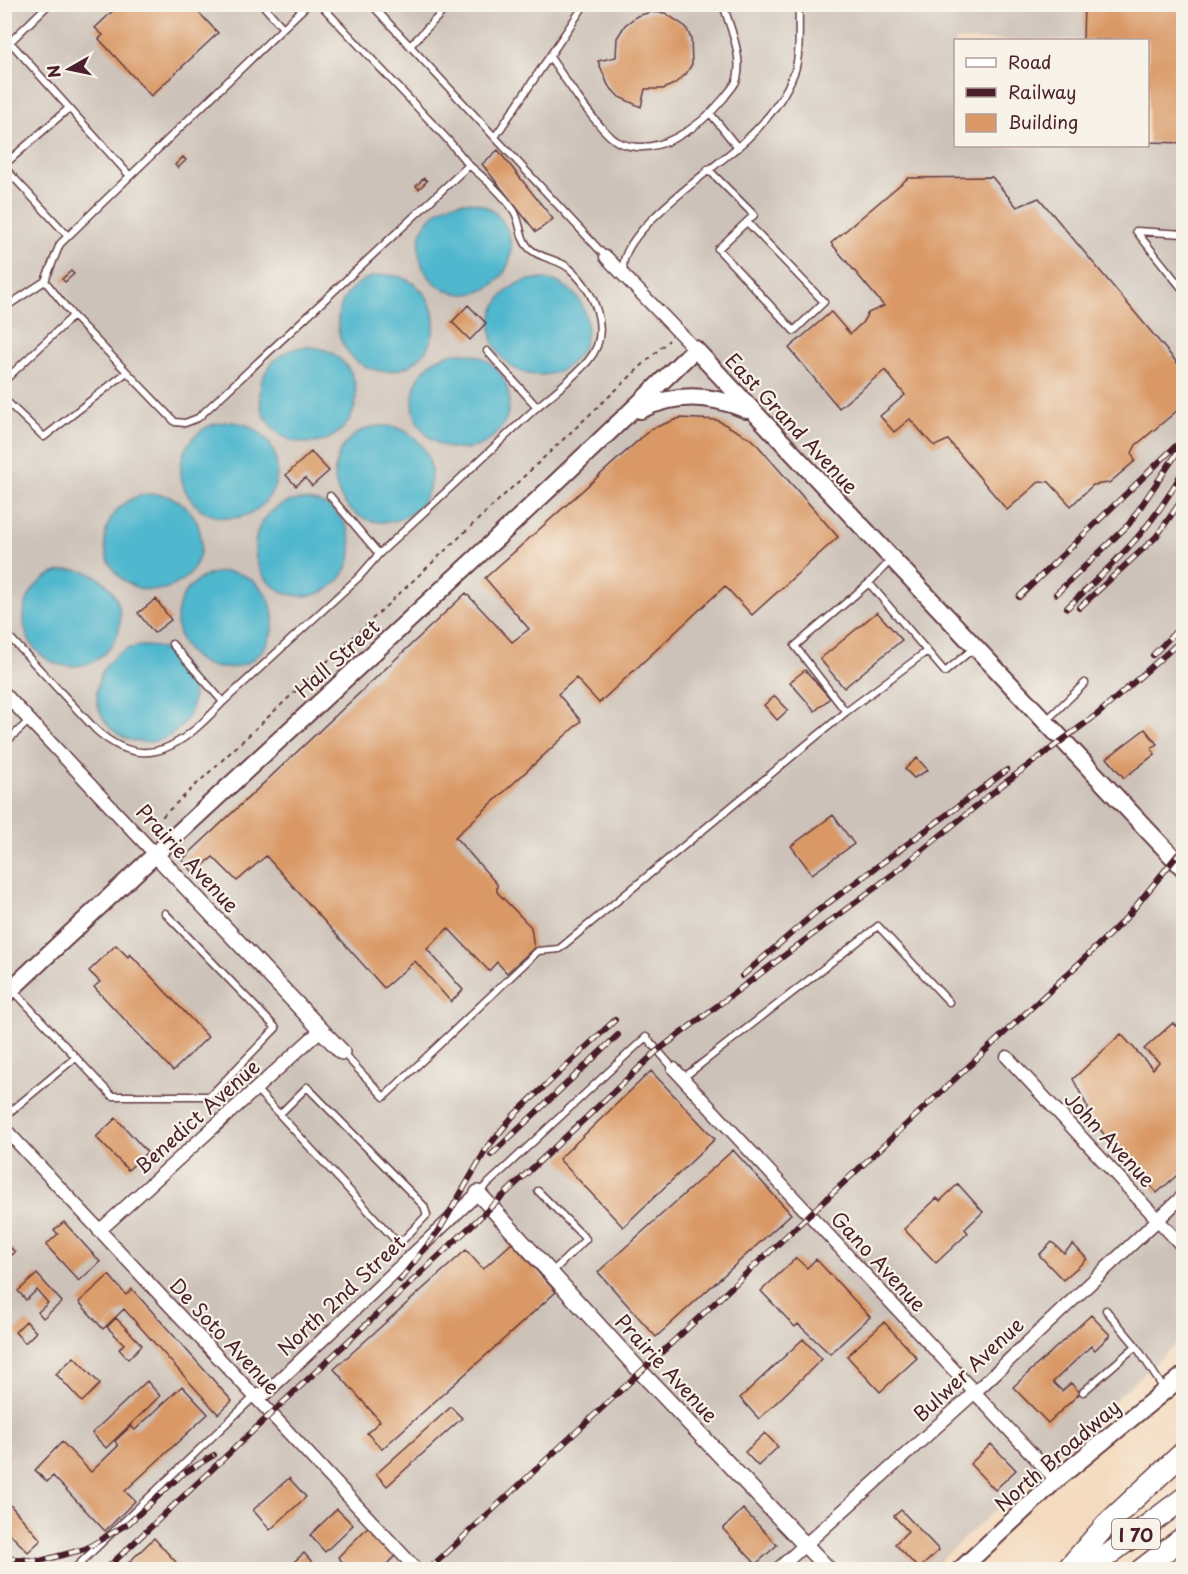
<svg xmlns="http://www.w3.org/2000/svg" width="1188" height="1574" viewBox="0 0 1188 1574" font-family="'Playpen Sans',sans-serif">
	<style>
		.industrial { fill: #cdc2b9; fill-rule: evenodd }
		.water { fill: #50b7ce; stroke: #4d6b7c; stroke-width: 1.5 }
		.building { fill: #d99865 }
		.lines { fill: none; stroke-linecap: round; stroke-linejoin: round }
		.service-casing { stroke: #643b41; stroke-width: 9 }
		.minor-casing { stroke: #643b41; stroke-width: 15 }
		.tertiary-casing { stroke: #643b41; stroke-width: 18 }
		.secondary-casing { stroke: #643b41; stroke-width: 20 }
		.motorway-casing { stroke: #643b41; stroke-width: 24 }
		.path { stroke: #643b41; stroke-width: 2; stroke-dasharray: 4.5 4.5; stroke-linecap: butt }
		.service { stroke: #fff; stroke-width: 6 }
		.minor { stroke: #fff; stroke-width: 12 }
		.tertiary { stroke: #fff; stroke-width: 15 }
		.secondary { stroke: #fff; stroke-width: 16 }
		.motorway { stroke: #fff; stroke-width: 21 }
		.rail-casing { stroke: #4a1f2b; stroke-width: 6 }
		.rail { stroke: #f7f3e8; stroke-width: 4; stroke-dasharray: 11; stroke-linecap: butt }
		.labels { text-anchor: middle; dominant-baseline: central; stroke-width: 4.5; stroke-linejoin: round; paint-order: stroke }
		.shield { fill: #f7f3e8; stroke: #7e5f64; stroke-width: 1.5 }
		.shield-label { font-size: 18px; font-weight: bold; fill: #4a1f2b }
		.street-label { font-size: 20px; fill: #4a1f2b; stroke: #f7f3e8 }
	</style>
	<rect width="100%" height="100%" fill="#f7f3e8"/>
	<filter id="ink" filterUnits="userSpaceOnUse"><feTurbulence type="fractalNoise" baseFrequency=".0167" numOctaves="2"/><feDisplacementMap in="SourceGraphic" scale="12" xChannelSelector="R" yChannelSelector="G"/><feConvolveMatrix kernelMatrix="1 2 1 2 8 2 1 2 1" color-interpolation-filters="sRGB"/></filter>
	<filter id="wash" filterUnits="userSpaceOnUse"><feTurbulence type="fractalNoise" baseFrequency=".008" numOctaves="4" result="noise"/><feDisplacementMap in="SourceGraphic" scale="24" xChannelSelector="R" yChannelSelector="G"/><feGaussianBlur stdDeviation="1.35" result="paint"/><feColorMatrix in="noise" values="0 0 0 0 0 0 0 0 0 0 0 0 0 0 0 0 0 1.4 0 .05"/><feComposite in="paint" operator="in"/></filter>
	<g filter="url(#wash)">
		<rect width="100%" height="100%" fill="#f4dbbf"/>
		<!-- industrial -->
		<path class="industrial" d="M5 5H1183V1337L931 1569 5 1570ZM956 40H1148V146H956Z"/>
		<!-- water -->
		<path class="water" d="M419 248a46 46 0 1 1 92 0a46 46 0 1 1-92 0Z
			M338 323a48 48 0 1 1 96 0a48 48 0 1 1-96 0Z
			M491 327a48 48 0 1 1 96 0a48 48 0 1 1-96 0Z
			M260 395a48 48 0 1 1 96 0a48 48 0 1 1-96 0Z
			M413 401a48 48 0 1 1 96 0a48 48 0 1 1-96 0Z
			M181 470a48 48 0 1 1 96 0a48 48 0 1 1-96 0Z
			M335 474a48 48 0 1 1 96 0a48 48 0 1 1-96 0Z
			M105 542a48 48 0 1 1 96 0a48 48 0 1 1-96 0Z
			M255 548a48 48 0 1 1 96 0a48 48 0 1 1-96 0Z
			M24 618a48 48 0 1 1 96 0a48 48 0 1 1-96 0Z
			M177 620a48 48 0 1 1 96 0a48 48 0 1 1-96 0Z
			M97 694a48 48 0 1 1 96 0a48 48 0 1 1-96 0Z"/>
		<g id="blocks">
			<!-- building -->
			<path class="building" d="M120 4H191L218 33 151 96 99 39 103 35 95 28Z
				M1084 4H1184V143L1148 142V40H1083Z
				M651 12 665 13 686 27 691 39 692 64 686 74 674 84 663 89H645L641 107 619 97 608 85 598 61 616 57 617 38 625 25 637 16Z
				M498 150 553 219 536 232 482 164Z
				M183 157 186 160 178 168 175 165Z
				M992 177 1017 207 1039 198 1184 371V405L1136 445 1132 453 1135 461 1109 483 1093 485 1071 506 1049 482 1040 481 1007 510 948 440 935 446 931 443 910 419 894 432 880 416 905 395 885 370 839 408 789 348 831 312 850 334 862 323 868 313 884 306 831 243 908 178Z
				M424 178 427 181 419 189 416 186Z
				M71 271 74 274 65 282 62 279Z
				M468 305 486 323 470 340 452 322Z
				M680 418 717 420 753 440 838 537 752 615 725 586 599 703 576 678 558 694 581 721 455 837 497 884V892L531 927 534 948 507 973 497 962 489 971 448 928 427 949 463 990 451 1002 415 961 384 988 266 856 237 881 213 857 194 873 182 860 466 593 512 642 529 629 485 578 651 429Z
				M311 452 329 471 312 486 305 478 296 486 286 475Z
				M156 599 171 620 154 633 138 613Z
				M877 612 902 640 844 688 820 659Z
				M805 670 830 698 815 711 790 682Z
				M775 696 788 710 777 720 764 705Z
				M1145 729 1157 744 1151 748 1155 754 1124 778 1107 758Z
				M917 758 928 770 914 778 905 769Z
				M833 815 854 844 812 874 791 846Z
				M116 945 128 957 130 954 208 1037 173 1071 94 987 100 982 89 971Z
				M1184 1018V1169L1157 1193 1113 1146 1086 1111 1088 1108 1073 1079 1121 1034 1153 1069 1159 1062 1144 1049 1173 1023 1175 1026Z
				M651 1071 715 1139 623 1227 559 1159Z
				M116 1118 147 1152 128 1170 96 1137Z
				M733 1150 791 1214 656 1337 598 1272Z
				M958 1184 983 1212 965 1229 968 1233 936 1263 904 1229 937 1198 940 1201Z
				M64 1222 100 1262 79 1281 46 1245 58 1234 54 1230Z
				M4 1241 15 1252 4 1263Z
				M1052 1242 1064 1253 1073 1244 1087 1259 1063 1280 1039 1255Z
				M512 1243 556 1292 382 1449 367 1433 380 1421 334 1369 466 1250 483 1269Z
				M796 1258 807 1268 816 1259 870 1317 830 1354 798 1324 795 1327 761 1291Z
				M37 1274 62 1302 43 1318 38 1312 48 1303 37 1290 26 1300 18 1291Z
				M109 1275 126 1295 132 1289 232 1401 218 1414 124 1309 103 1329 79 1302Z
				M1091 1315 1110 1335 1095 1350 1091 1346 1053 1382 1062 1391 1071 1383 1080 1393 1048 1423 1013 1387Z
				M116 1318 142 1345 128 1359 119 1349 124 1344 107 1327Z
				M26 1321 36 1332 25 1343 15 1332Z
				M884 1322 917 1358 880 1392 847 1356Z
				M803 1339 822 1359 759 1419 740 1398Z
				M74 1357 100 1384 82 1402 56 1374Z
				M147 1381 160 1396 106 1448 92 1433Z
				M182 1386 208 1414 125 1491 135 1501 105 1531 53 1476 47 1482 35 1470 62 1442 91 1472 118 1446 115 1441 131 1426 135 1430Z
				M451 1407 462 1418 387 1486 376 1474Z
				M765 1433 778 1447 758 1466 745 1452Z
				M991 1444 1016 1470 995 1490 970 1464Z
				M4 1448 10 1455 4 1460Z
				M289 1478 306 1497 270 1530 253 1510Z
				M4 1498 41 1540 28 1552 4 1528Z
				M337 1509 353 1525 325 1552 310 1535Z
				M743 1509 777 1545 756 1564 723 1529Z
				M901 1510 939 1550 919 1569 895 1544 908 1531 894 1516Z
				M369 1526 396 1555 381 1570H350L338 1557Z
				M154 1538 183 1570H121Z
				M304 1553 319 1570H288L287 1568Z"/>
		</g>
	</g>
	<g filter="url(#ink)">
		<use href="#blocks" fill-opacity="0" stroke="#643b41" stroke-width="1.5"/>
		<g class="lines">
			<defs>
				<path id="service" d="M49 4 10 42 130 176 308 4
					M262 4 283 28
					M371 4 606 257
					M4 36 10 42 4 47
					M410 46 450 4
					M550 57C563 76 599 132 618 142 656 160 701 126 724 98 728 92 735 86 737 79 743 55 730 28 723 4
					M710 113 738 148
					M495 137 585 4
					M4 165 69 108
					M469 165C485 179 502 193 514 211 521 222 519 238 529 248 540 259 556 258 569 268 594 290 613 332 588 361 573 378 554 393 537 407L487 351
					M4 167 68 236
					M708 169 754 215 718 249 794 331 824 302 747 222
					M1184 234 1136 231 1184 291
					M624 271C614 234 721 164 747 139 766 121 785 97 794 73 801 57 798 23 799 4
					M4 308 45 281 60 244 130 176
					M127 372 175 422 185 423 198 418 469 165 447 139 320 4
					M4 381 73 316 45 281
					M4 399 44 437 127 372 73 316
					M330 496 379 554 537 407
					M869 583 945 672 974 648
					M4 631 96 730C147 776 184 743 223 702
					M172 644 223 702 359 577 379 554
					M846 712 927 651
					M1046 721 1085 683
					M4 744 30 720
					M12 989 112 1096H210L276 1028 165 913
					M343 1053 384 1097 538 951 559 949 846 712 795 646 869 583 891 560
					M683 1078 878 926 949 1002
					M256 1089 397 1242 404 1239 427 1215 424 1206 307 1087 280 1114
					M4 1117 76 1057
					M538 1191 586 1239 551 1273
					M478 1193 646 1037 674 1069
					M1106 1310 1136 1346 1164 1389
					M1083 1392 1136 1346
					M73 1570 255 1396"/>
				<path id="minor" d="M606 257 695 349
					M4 693 154 853
					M1007 1057 1184 1248
					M674 1069 1056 1480
					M4 1128 417 1570
					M99 1231 322 1029
					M255 1396 266 1393 478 1193
					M777 1570 974 1393 1184 1195"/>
				<path id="tertiary" d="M154 853 342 1052
					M478 1193 640 1371 829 1570"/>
				<path id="secondary" d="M640 410C676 392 711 394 747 410
					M4 996C233 779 469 570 695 349L1184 869
					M960 1570 1056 1480 1184 1375"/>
				<path id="motorway" d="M1067 1570 1107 1524 1184 1452
					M1088 1570 1184 1498
					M1141 1570 1184 1537"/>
			</defs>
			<!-- service casing -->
			<use href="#service" class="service-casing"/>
			<!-- minor casing -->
			<use href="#minor" class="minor-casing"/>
			<!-- tertiary casing -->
			<use href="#tertiary" class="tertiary-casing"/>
			<!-- secondary casing -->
			<use href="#secondary" class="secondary-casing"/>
			<!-- motorway casing -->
			<use href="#motorway" class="motorway-casing"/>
			<!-- path -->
			<path class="path" d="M149 829 669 340"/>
			<!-- service -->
			<use href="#service" class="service"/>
			<!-- minor -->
			<use href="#minor" class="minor"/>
			<!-- tertiary -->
			<use href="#tertiary" class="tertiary"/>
			<!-- secondary -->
			<use href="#secondary" class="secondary"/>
			<!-- motorway -->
			<use href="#motorway" class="motorway"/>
			<defs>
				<path id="rail" d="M1056 594 1129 524 1177 453
					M1019 597 1184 438
					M1067 608C1114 563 1154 528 1184 468
					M1079 608 1156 537 1184 497
					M1153 655 1184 623
					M742 976 816 912 1007 770
					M491 1155 618 1035
					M400 1280 440 1229 487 1148 513 1116 615 1020
					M4 1558 40 1561 85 1549 129 1523 181 1475 214 1455
					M105 1570 657 1051 892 875 1002 785 1099 713 1184 638
					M428 1570 1087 956 1127 917 1184 847"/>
			</defs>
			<!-- rail casing -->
			<use href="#rail" class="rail-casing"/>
			<!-- rail -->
			<use href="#rail" class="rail"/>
		</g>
	</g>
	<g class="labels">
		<!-- shield labels -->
		<rect class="shield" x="1112" y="1519" width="48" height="30" rx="4.5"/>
		<g class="shield-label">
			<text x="1136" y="1534">I 70</text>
		</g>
		<!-- street labels -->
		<g class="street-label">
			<text transform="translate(792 423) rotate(47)">East Grand Avenue</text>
			<text transform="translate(337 658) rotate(-42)">Hall Street</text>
			<text transform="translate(188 858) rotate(47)">Prairie Avenue</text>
			<text transform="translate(197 1116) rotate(-42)">Benedict Avenue</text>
			<text transform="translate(1110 1139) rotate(47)">John Avenue</text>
			<text transform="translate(879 1261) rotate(47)">Gano Avenue</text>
			<text transform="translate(341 1295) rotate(-43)">North 2nd Street</text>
			<text transform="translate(225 1336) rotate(47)">De Soto Avenue</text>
			<text transform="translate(667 1368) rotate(47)">Prairie Avenue</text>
			<text transform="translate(968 1369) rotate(-43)">Bulwer Avenue</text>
			<text transform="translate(1057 1455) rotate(-41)">North Broadway</text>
		</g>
	</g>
	<!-- margin -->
	<rect width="1188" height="1574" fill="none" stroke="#f7f3e8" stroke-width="24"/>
	<!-- legend -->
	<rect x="954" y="39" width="195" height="108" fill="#f7f3e8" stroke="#b29e9c" stroke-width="1.5"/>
	<rect x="966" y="58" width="30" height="9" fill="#ffffff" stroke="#b29e9c" stroke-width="1.5"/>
	<text x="1008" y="69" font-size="18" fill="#4a1f2b">Road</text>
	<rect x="966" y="88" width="30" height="9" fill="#4a1f2b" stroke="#b29e9c" stroke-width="1.5"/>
	<text x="1008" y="99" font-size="18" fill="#4a1f2b">Railway</text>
	<rect x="966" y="114" width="30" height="18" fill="#d99865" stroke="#b29e9c" stroke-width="1.5"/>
	<text x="1008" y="129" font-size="18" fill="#4a1f2b">Building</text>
	<!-- north arrow -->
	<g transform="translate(69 69) rotate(261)" stroke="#f7f3e8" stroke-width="4.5" paint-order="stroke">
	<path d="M0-4.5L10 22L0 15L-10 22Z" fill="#4a1f2b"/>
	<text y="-9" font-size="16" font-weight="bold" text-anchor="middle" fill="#4a1f2b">N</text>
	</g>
</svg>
